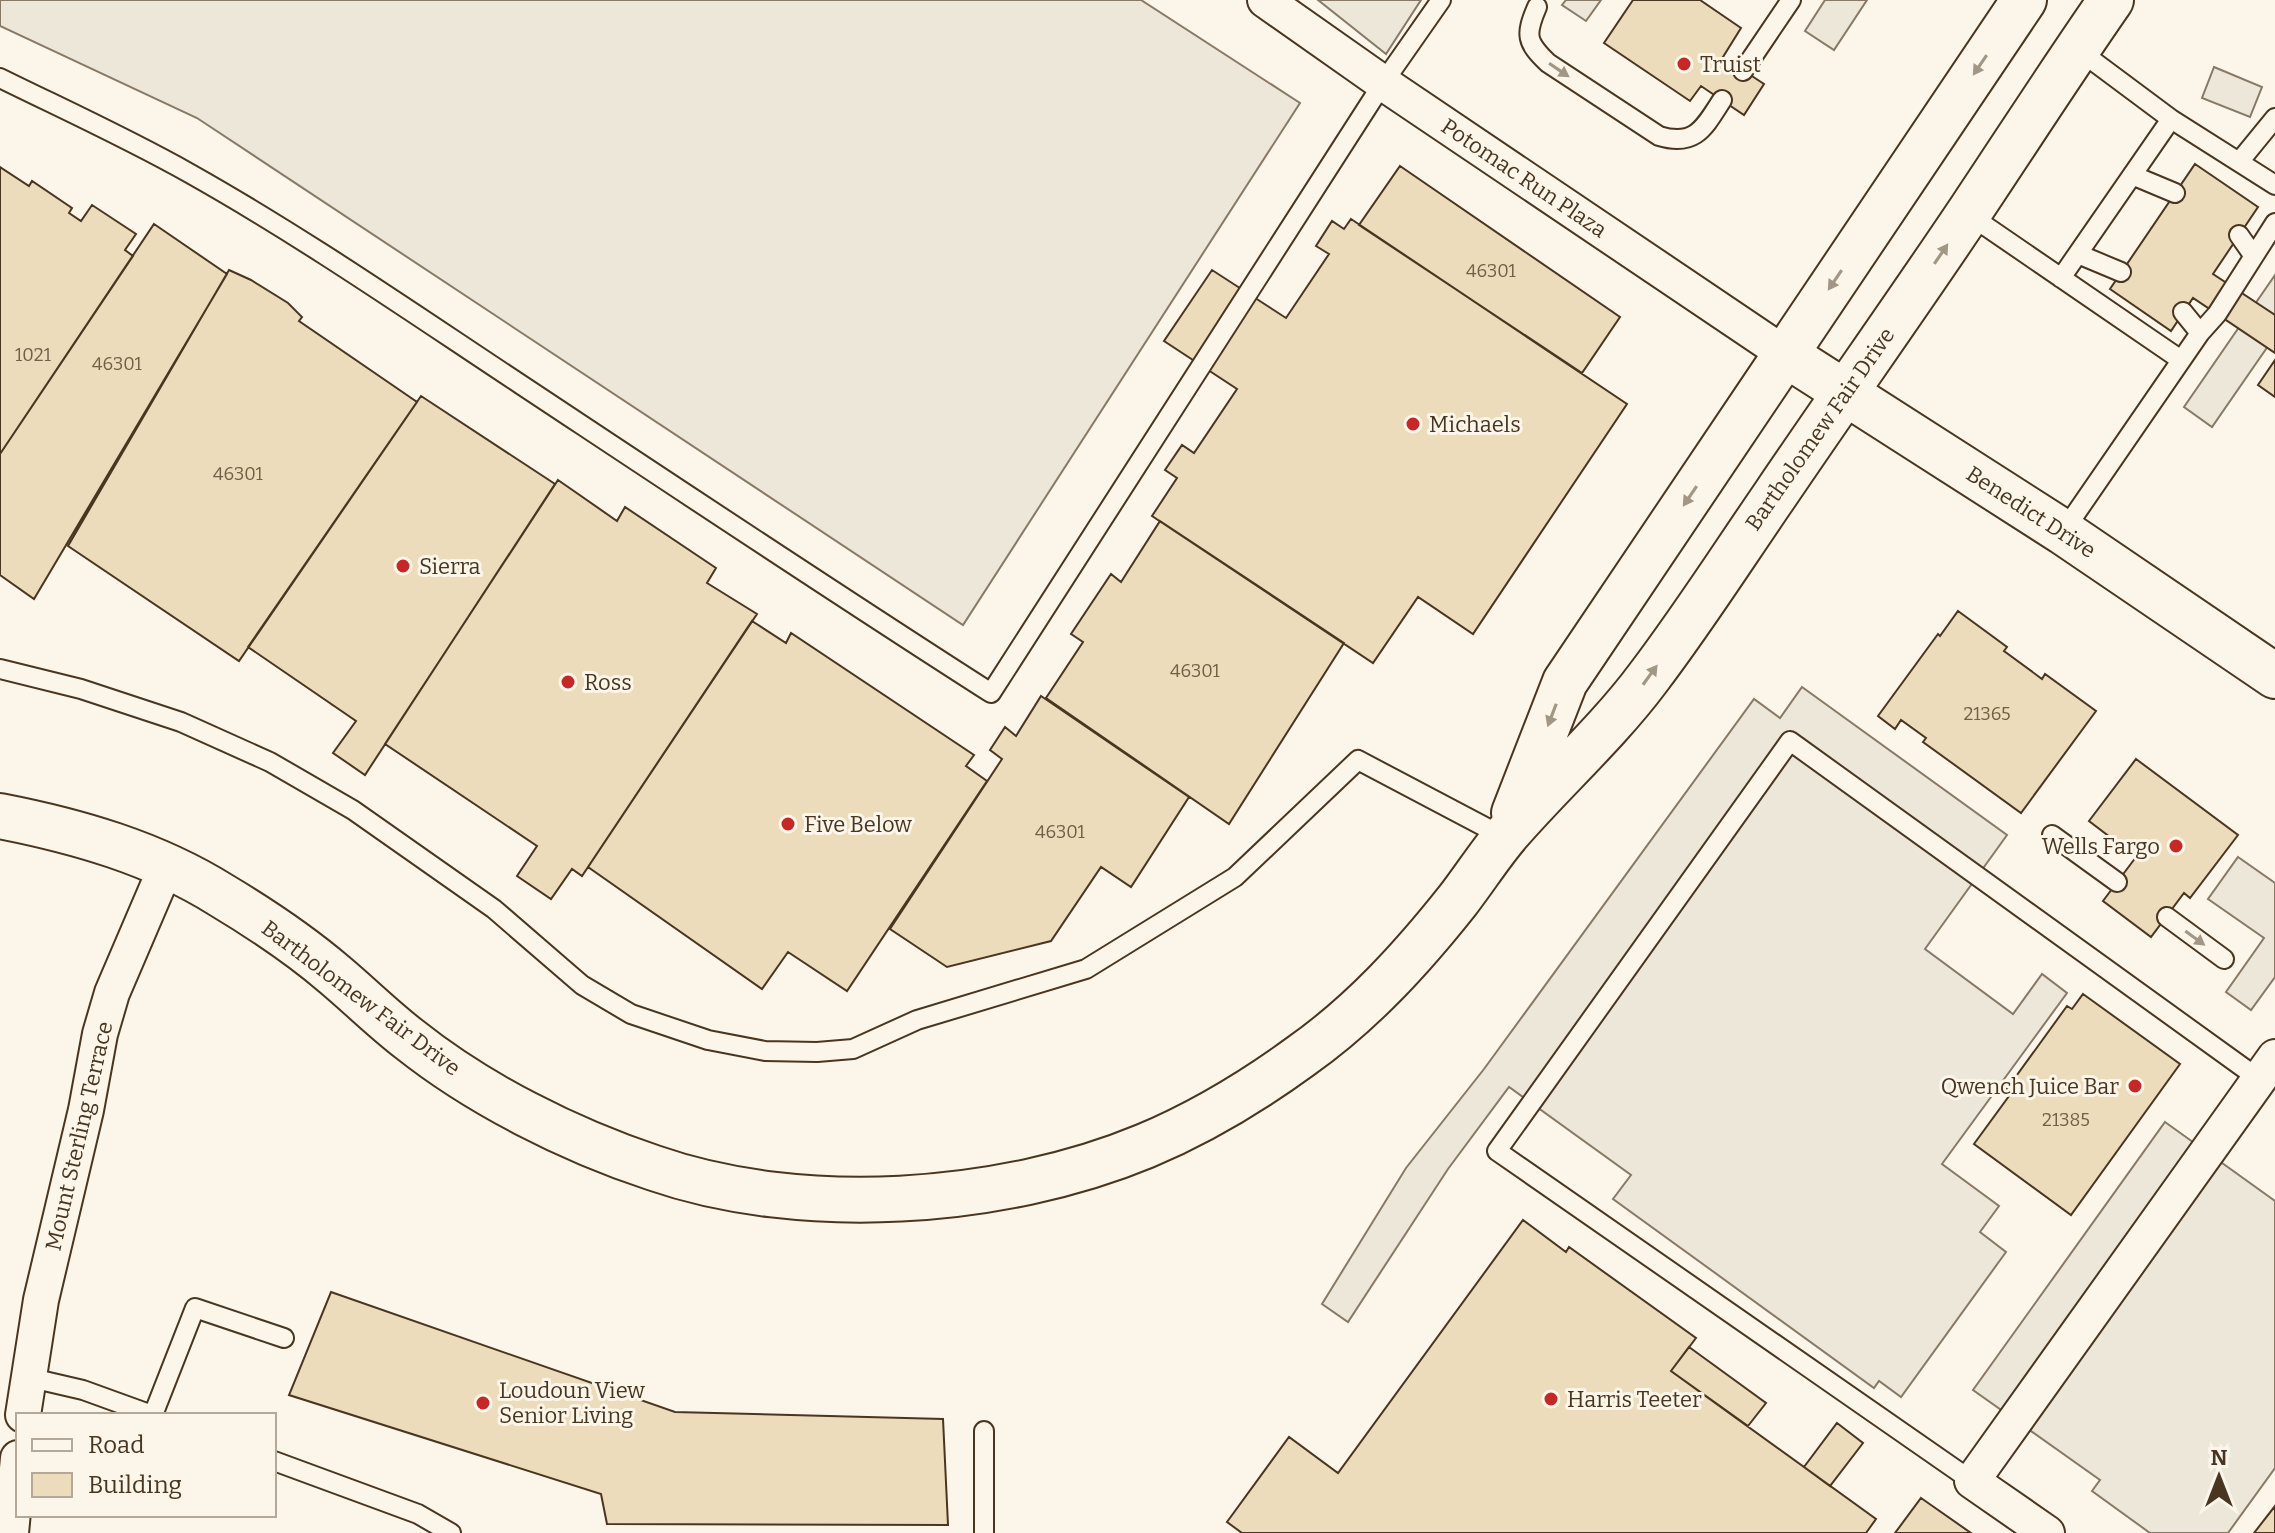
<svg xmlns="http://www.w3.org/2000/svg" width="2275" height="1533" viewBox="0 0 2275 1533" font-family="Bitter,serif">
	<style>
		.parking { fill: #ede7d9; stroke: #887966; stroke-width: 2 }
		.building { fill: #ecdcbc; stroke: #4a3520; stroke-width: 2 }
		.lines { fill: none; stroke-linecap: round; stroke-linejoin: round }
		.service-casing { stroke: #4a3520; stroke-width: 22 }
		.minor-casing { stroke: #4a3520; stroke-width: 38 }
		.tertiary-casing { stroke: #4a3520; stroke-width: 48 }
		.service { stroke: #fbf6e9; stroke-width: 18 }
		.minor { stroke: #fbf6e9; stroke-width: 34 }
		.tertiary { stroke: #fbf6e9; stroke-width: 44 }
		.oneway { fill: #a29684 }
		.poi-dot { fill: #c62828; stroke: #fbf6e9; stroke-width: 3 }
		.labels { text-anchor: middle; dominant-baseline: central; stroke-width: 6; stroke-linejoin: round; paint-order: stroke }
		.number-label { font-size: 18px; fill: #725f47 }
		.poi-label { font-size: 22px; fill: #4a3520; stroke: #fbf6e9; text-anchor: start }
		.street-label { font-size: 22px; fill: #4a3520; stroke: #fbf6e9 }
	</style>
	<rect width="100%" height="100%" fill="#fbf6e9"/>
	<!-- parking -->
	<path class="parking" d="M0 0H1141L1300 103 963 625 197 118 0 26Z
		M1318 0H1421L1386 54Z
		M1566 0H1601L1586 21 1562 5Z
		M1825 0H1867L1834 50 1805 31Z
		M2214 67 2262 87 2250 117 2202 98Z
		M2275 275V336L2212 427 2184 407Z
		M1802 687 2007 835 1925 949 2013 1014 2042 974 2067 993 1942 1164 1999 1206 1980 1232 2006 1252 1901 1397 1879 1381 1874 1388 1613 1199 1631 1175 1509 1087 1448 1169 1348 1322 1322 1304 1406 1168 1484 1069 1754 699 1780 718Z
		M2238 857 2275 883V977L2251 1010 2226 992 2264 938 2208 899Z
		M2165 1122 2275 1201V1468L2228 1533H2150L2092 1491 2100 1480 1973 1390Z"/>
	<!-- building -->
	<path class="building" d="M1633 0H1700L1741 28 1723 57 1764 84 1744 115 1701 86 1690 101 1604 43Z
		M2195 164 2258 207 2213 274 2275 315V353L2193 298 2171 331 2110 289Z
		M1400 166 1620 317 1582 373 1359 225Z
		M0 167 29 186 32 181 72 208 69 213 81 221 92 205 136 234 125 250 133 256 0 454Z
		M1351 219 1627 404 1473 634 1418 597 1373 663 1152 516 1177 478 1165 470 1182 445 1194 453 1237 389 1164 341 1212 270 1286 318 1329 254 1316 246 1332 221 1344 229Z
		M154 224 227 274 34 599 0 575V454Z
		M229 270 251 280 288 303 302 317 299 321 417 402 239 661 68 546Z
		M2275 360V397L2258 385Z
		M421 396 555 484 365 775 333 753 356 721 248 647Z
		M558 480 617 521 625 507 716 568 707 583 757 614 582 876 572 869 551 899 517 876 537 846 385 744Z
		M1160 521 1344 643 1229 824 1046 698 1083 642 1071 634 1111 574 1121 582Z
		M1958 611 2007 647 2004 651 2042 679 2045 674 2096 711 2021 813 1923 742 1926 738 1901 720 1895 729 1878 716 1938 634 1940 636Z
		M752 621 786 643 791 633 974 755 966 766 987 781 847 991 788 952 762 989 588 867Z
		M1041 696 1189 797 1131 887 1101 867 1051 941 947 967 890 929 1002 759 990 750 1005 727 1016 736Z
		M2136 759 2238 835 2190 898 2184 893 2151 937 2103 901 2136 857 2089 821Z
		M2083 994 2180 1064 2071 1215 1974 1144 2009 1096 2004 1093 2067 1006 2072 1009Z
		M1523 1220 1566 1252 1569 1247 1696 1338 1671 1371 1876 1519 1866 1533H1242L1227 1522 1289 1437 1338 1473Z
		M331 1292 675 1412 943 1419 948 1525 607 1524 601 1494 289 1395Z
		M1689 1347 1766 1403 1748 1426 1671 1371Z
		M1837 1423 1863 1443 1830 1486 1804 1467Z
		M1921 1498 1971 1533H1895Z
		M2275 1506V1533H2254Z"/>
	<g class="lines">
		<defs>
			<path id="service" d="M1537 7C1525 35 1526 42 1548 63L1659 136C1695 147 1704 128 1722 100
				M2077 49 2171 119 2275 185
				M1743 71 1791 0
				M0 78C63 109 127 138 189 173 303 237 411 312 520 384 677 488 833 592 991 693L1383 83 1441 0
				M2239 162 2275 118
				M2132 175 2175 193
				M1968 214 2181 360
				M2239 235 2253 255
				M2078 254 2121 272
				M2061 278 2171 119
				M2183 312 2200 333
				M2063 532 2200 333 2217 314 2275 223
				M0 669 81 689 181 722 270 762 353 810 494 909 582 985 631 1014 708 1040 765 1051 817 1052 853 1049 917 1020 1086 969 1235 877 1358 760 1504 837
				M2052 835 2117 882
				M2167 917 2224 959
				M27 1377 83 1390 152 1415
				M153 1415 195 1308 284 1338
				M274 1461 418 1514 451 1533
				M1972 1481 1497 1151 1790 741 2259 1079
				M984 1533V1431"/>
			<path id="minor" d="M1265 0 1383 83 1785 354
				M23 1415 41 1300 86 1110 100 1034 112 993 166 867
				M11 1533 18 1458
				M2047 1533 1972 1481 2275 1057"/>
			<path id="tertiary" d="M1785 354 2063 532 2275 676
				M1514 813 1565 682 2024 0
				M0 816C77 831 154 853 221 895 261 919 300 945 335 975 360 996 383 1019 409 1039 478 1094 569 1140 654 1168 801 1219 1001 1206 1145 1146 1200 1123 1253 1091 1301 1056 1362 1013 1412 958 1458 900 1475 878 1490 854 1508 833 1553 781 1607 733 1648 678 1693 619 1733 556 1775 495 1840 399 1907 305 1972 208 2018 139 2063 69 2111 0"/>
		</defs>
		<!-- service casing -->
		<use href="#service" class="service-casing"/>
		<!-- minor casing -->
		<use href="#minor" class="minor-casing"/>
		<!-- tertiary casing -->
		<use href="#tertiary" class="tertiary-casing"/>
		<!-- service -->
		<use href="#service" class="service"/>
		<!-- minor -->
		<use href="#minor" class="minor"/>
		<!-- tertiary -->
		<use href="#tertiary" class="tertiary"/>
	</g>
	<!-- one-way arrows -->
	<defs><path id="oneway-solid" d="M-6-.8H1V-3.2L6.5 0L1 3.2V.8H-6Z" transform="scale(2)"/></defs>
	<g class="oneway">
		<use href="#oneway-solid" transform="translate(1980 65) rotate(124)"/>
		<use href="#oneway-solid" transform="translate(1559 70) rotate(34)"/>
		<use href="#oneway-solid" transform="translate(1941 254) rotate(-56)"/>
		<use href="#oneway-solid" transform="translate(1835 280) rotate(124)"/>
		<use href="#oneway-solid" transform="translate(1690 496) rotate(124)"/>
		<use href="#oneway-solid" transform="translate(1650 675) rotate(-54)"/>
		<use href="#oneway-solid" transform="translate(1552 715) rotate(111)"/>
		<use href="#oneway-solid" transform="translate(2195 938) rotate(36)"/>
	</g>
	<!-- markers -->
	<g class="poi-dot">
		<circle cx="1684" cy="64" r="8"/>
		<circle cx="1413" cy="424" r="8"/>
		<circle cx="403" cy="566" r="8"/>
		<circle cx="568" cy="682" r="8"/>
		<circle cx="788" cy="824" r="8"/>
		<circle cx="2176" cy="846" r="8"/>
		<circle cx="2135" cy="1086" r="8"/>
		<circle cx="1551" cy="1399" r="8"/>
		<circle cx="483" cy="1403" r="8"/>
	</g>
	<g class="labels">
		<!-- number labels -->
		<g class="number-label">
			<text x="1491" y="271">46301</text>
			<text x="33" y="355">1021</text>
			<text x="117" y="364">46301</text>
			<text x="238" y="474">46301</text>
			<text x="1195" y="671">46301</text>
			<text x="1987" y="714">21365</text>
			<text x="1060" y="832">46301</text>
			<text x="2066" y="1120">21385</text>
		</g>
		<!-- poi labels -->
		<g class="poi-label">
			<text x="1700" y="64">Truist</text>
			<text x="1429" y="424">Michaels</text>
			<text x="419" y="566">Sierra</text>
			<text x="584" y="682">Ross</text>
			<text x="804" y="824">Five Below</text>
			<text x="2160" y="846" text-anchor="end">Wells Fargo</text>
			<text x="2119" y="1086" text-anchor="end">Qwench Juice Bar</text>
			<text x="499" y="1390">Loudoun View<tspan x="499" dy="25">Senior Living</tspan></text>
			<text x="1567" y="1399">Harris Teeter</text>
		</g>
		<!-- street labels -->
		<g class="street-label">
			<text transform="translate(1524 178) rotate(34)">Potomac Run Plaza</text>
			<text transform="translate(1820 429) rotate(-55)">Bartholomew Fair Drive</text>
			<text transform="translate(2031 512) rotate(33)">Benedict Drive</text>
			<text transform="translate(361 998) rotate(37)">Bartholomew Fair Drive</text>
			<text transform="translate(79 1136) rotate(-77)">Mount Sterling Terrace</text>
		</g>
	</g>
	<!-- legend -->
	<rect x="16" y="1413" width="260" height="104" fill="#fbf6e9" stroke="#b4a999" stroke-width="2"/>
	<rect x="32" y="1439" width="40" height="12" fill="#fbf6e9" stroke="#b4a999" stroke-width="2"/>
	<text x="88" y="1453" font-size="24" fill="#4a3520">Road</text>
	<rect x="32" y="1473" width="40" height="24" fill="#ecdcbc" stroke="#b4a999" stroke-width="2"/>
	<text x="88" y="1493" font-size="24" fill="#4a3520">Building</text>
	<!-- north arrow -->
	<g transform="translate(2219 1477)" stroke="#fbf6e9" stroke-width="6" paint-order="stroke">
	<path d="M0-6L14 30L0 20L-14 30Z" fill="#4a3520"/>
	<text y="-12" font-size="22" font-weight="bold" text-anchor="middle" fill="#4a3520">N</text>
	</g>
</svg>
